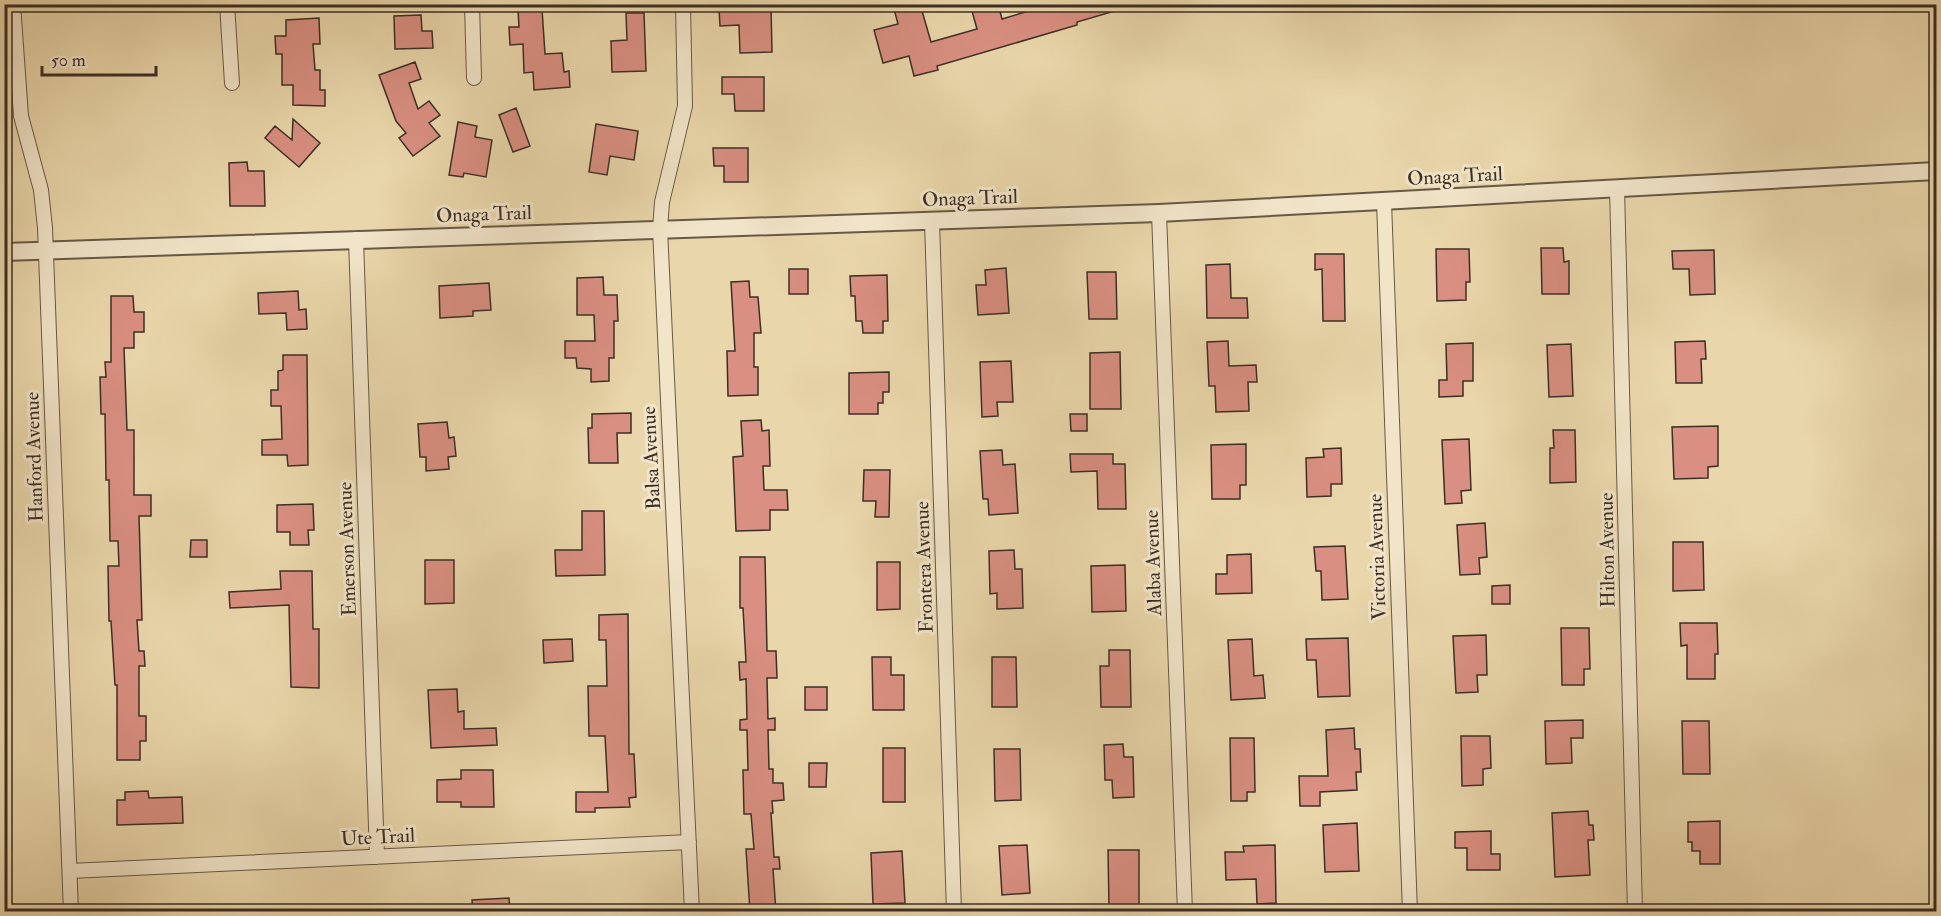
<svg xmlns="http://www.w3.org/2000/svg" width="1941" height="916" viewBox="0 0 1941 916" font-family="'IM FELL Double Pica',serif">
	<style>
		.building { fill: #d98f81; stroke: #3c2f26; stroke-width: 1.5 }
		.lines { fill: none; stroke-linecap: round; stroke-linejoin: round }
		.minor-casing { stroke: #675947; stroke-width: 16 }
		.tertiary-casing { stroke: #675947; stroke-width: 20 }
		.minor { stroke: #f1e4c8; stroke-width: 14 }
		.tertiary { stroke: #f1e4c8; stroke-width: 16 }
		.labels { text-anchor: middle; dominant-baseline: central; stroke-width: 6; stroke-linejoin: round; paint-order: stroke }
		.street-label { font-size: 20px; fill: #3c2f26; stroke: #f1e4c8 }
	</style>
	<rect width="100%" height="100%" fill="#e9d6aa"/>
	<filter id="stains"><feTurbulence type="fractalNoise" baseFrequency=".00333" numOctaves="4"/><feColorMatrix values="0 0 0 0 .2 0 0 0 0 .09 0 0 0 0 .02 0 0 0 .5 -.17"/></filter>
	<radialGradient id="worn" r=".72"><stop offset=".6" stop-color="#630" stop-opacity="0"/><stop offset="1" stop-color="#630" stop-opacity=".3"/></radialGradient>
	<!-- building -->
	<path class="building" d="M911 4H920L931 42 977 29 970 4H998L1002 19 1052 4H1125V8L1077 22V25L937 66 938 70 914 76 909 56 883 63 874 30 898 24 894 9Z
		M771 7 772 52 740 53 739 25 720 26 719 9Z
		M542 9 545 54 562 53 564 72 569 71 570 87 534 90 533 72 524 73 523 44 510 45 509 27H519L518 10Z
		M626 13H644L646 71 612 72 611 41 627 40Z
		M421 15 422 31H432L433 48 395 49 394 16Z
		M319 18 320 44H313L315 70H320V90H325V106L293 105V85H282V54H276L275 36H286V20Z
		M415 62 421 79 409 83 418 109 429 101 440 115 429 123 440 136 413 156 399 138 406 133 396 121 379 75Z
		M722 77H764V111H735L734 94H722Z
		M516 108 530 146 513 152 499 115Z
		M293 119 320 143 299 167 265 138 275 126 292 140Z
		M458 122 477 126 475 137 492 140 486 177 464 173 463 177 449 175Z
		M596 124 638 131 634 160 610 156 607 175 589 172Z
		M713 148H748V182H724V166H714Z
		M247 162 248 171H264L265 206H230L229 163Z
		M1541 248H1563L1564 262 1569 261V294H1542Z
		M1436 249H1469L1470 282H1466V300L1437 301Z
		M1714 250 1715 294 1690 295 1689 269H1673L1672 251Z
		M1315 254H1344L1345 321H1323L1322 269 1315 270Z
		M1230 264 1231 298H1247L1248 318H1207L1206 265Z
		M1006 268 1009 313 978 315 976 285H986L985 270Z
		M789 269H808V294H789Z
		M1087 272H1116L1117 319H1089Z
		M887 275 888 321H883V333H863L862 321H856L855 296H851L850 276Z
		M603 277 604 295H617L618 321H614V358H609V381L591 382V369L577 368 576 358H565V341H595L594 315H577V278Z
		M749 281 750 297H758L761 333H754V367H758V395L728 396 727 351H735L731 282Z
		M489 283 491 310 473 311V316L440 318 439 286Z
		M298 291 299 310 306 309 307 329 287 330 286 313 259 314 258 293Z
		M111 296H133L134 312H144V332H134V348H124L127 430H134V495H151V516H139L142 620H137L139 651H144L145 666H139V716H146V741H140V760H117V685H115L111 621H109L108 566H119L118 541H110L109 480H106L105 414H101L100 377H106L105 362H111Z
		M1228 341 1229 366 1256 365 1257 382H1248L1249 411 1216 412 1215 386H1209L1207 342Z
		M1705 341 1706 359H1701L1702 383H1676L1675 342Z
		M1473 343V381H1463V396L1439 397V380H1447L1446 344Z
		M1571 344 1573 396 1549 397 1547 345Z
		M1120 352 1121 409H1090V353Z
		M283 355H307L308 465 288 466 287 455H262V440L282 439 281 406H271V390H278V371L283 370Z
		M1011 361 1013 402H997L998 416 982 417 980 362Z
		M889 372V392H883V403H878V414H849V373Z
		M631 413V433H617L618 463H589L588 428H592V414Z
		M1070 414H1087V431H1071Z
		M761 420 762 431 769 430 770 466H763L764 490H787L788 510H770V530L736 531 733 457 743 456 741 421Z
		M447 422 449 438 454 437 456 456 448 457 449 469 426 471V457H420L418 424Z
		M1718 426V466L1708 467V478L1674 479 1672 427Z
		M1553 430H1575L1576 482 1550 483V448H1554Z
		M1469 439 1471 490 1461 491 1462 503 1445 504 1442 440Z
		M1246 444V485H1240V499H1212L1211 445Z
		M1341 448 1342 484H1331V496L1307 497 1306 458 1324 457 1323 449Z
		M1002 450 1003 465 1015 464 1018 513 989 515 988 499H983L980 451Z
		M1070 454H1113V464H1125L1126 509H1098L1097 471 1071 472Z
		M864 470H890L889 517H875L876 501H863Z
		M313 504 314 530H308L309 545H290V532H277V505Z
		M582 511H604L605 575 556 576 555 550H582Z
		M1485 523 1487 557 1479 558 1480 574 1460 575 1457 525Z
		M191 540H207V557H190Z
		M1673 542H1703L1704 590 1673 591Z
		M1345 546 1348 599 1322 600 1321 571H1316L1314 547Z
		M1014 550 1015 569H1022L1023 608 997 609V593L990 594 989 551Z
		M1251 554 1252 593 1216 594V574H1227V555Z
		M740 557H765L767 651H776L777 678H767L768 719 775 718V730H768L769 769H773V783H783L784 800 772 801 773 813H771L774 857H779L780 869H773L776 912H750L746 849H754L751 814H744L743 770H748L747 730H740V720L747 719 746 679 740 680 739 662H746L743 608H740Z
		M425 560H454V603L425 604Z
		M877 562H900V609L877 610Z
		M1125 565 1126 611 1092 612 1091 566Z
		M280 571H312L313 629H319V688L291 687 289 605 230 608 229 592 281 589Z
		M1510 585V604H1492V586Z
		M628 614 629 754H634L636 797 629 798 630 807 595 808V812H576V792H608L605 736H589L588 686H607L606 640H599V615Z
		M1680 623H1717L1718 654H1715V679H1687V645L1681 646Z
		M1561 628H1589L1590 669H1584V685H1562Z
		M1486 635 1487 675H1477L1478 692 1456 693 1453 636Z
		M1348 638 1350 696 1318 697 1316 660H1307L1306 639Z
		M572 639 573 661 544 663 543 640Z
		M1252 639 1254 676 1263 675 1265 698 1231 700 1228 640Z
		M1109 650H1130L1131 707H1101L1100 666H1109Z
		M872 657H891V675H904V710H873Z
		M992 657H1016L1017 707H992Z
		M805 687H827V710H805Z
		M457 689 458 712 464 711V729L496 728 497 745 431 748 428 690Z
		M1583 720V738H1571L1572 763 1546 764 1545 721Z
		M1682 721H1709L1710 774H1683Z
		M1354 728 1355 749H1360L1361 772H1356L1357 790 1320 792V806H1300L1299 776H1328L1326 730Z
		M1461 736H1490L1491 768 1483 769V785L1462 786Z
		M1230 738H1254L1255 792H1247V801H1231Z
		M1123 744 1124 757H1133L1134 797 1113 798 1112 780H1105L1104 745Z
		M883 748H905V802H883Z
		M994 749H1020L1021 800 995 801Z
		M809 763H827L826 787H809Z
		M461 770H493L494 807H461V802H437V780L461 779Z
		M148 791 149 798 182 797 183 823 117 825V800H125V792Z
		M1588 811 1589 825H1593L1594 840H1588L1590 875 1555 877 1552 813Z
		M1720 821V864H1700V851H1692V842H1688V822Z
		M1357 823 1359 871 1325 872 1323 825Z
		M1491 831V854H1500V870H1467V848H1455V832Z
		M1027 845 1030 893 1002 895 999 846Z
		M1275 845 1276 903 1257 904 1256 879 1226 880 1225 852H1244L1243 846Z
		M1108 850H1139V907H1109Z
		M902 851 905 903 873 904 871 853Z
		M509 898 510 912H473L472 900Z"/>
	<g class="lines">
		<defs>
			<path id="minor" d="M13 4 21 116 41 190 45 228 71 912
				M227 4 232 83
				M472 4 474 78
				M683 4 685 106 662 202 660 229 692 912
				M1617 188 1635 912
				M1384 202 1410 912
				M1159 213 1185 912
				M932 221 954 912
				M356 239 377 857
				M70 871 689 842"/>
			<path id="tertiary" d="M4 252 1159 213 1936 171"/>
		</defs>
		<!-- minor casing -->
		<use href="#minor" class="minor-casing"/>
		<!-- tertiary casing -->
		<use href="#tertiary" class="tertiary-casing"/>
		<!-- minor -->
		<use href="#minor" class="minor"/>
		<!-- tertiary -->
		<use href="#tertiary" class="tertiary"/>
	</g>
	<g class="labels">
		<!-- street labels -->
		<g class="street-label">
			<text transform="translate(1455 176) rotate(-3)">Onaga Trail</text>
			<text transform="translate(970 198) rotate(-2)">Onaga Trail</text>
			<text transform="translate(484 214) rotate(-2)">Onaga Trail</text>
			<text transform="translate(34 457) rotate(-92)">Hanford Avenue</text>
			<text transform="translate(651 458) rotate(-93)">Balsa Avenue</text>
			<text transform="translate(347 549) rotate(-92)">Emerson Avenue</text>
			<text transform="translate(1607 550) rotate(-91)">Hilton Avenue</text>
			<text transform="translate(1377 557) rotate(-92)">Victoria Avenue</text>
			<text transform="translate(1153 563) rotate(-92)">Alaba Avenue</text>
			<text transform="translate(924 567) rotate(-92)">Frontera Avenue</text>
			<text transform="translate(378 837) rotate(-3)">Ute Trail</text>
		</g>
	</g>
	<!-- margin -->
	<rect width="1941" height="916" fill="none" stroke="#e9d6aa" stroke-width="24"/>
	<rect x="6" y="6" width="1929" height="904" fill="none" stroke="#3c2f26" stroke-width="3"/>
	<rect x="12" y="12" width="1917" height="892" fill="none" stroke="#3c2f26" stroke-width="1.5"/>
	<!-- scale -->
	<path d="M42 66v9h114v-9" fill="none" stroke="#3c2f26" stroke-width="3"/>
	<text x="51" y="66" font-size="18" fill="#3c2f26" stroke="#f1e4c8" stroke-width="4.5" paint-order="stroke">50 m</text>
	<rect width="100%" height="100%" filter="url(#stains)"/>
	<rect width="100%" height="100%" fill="url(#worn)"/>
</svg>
